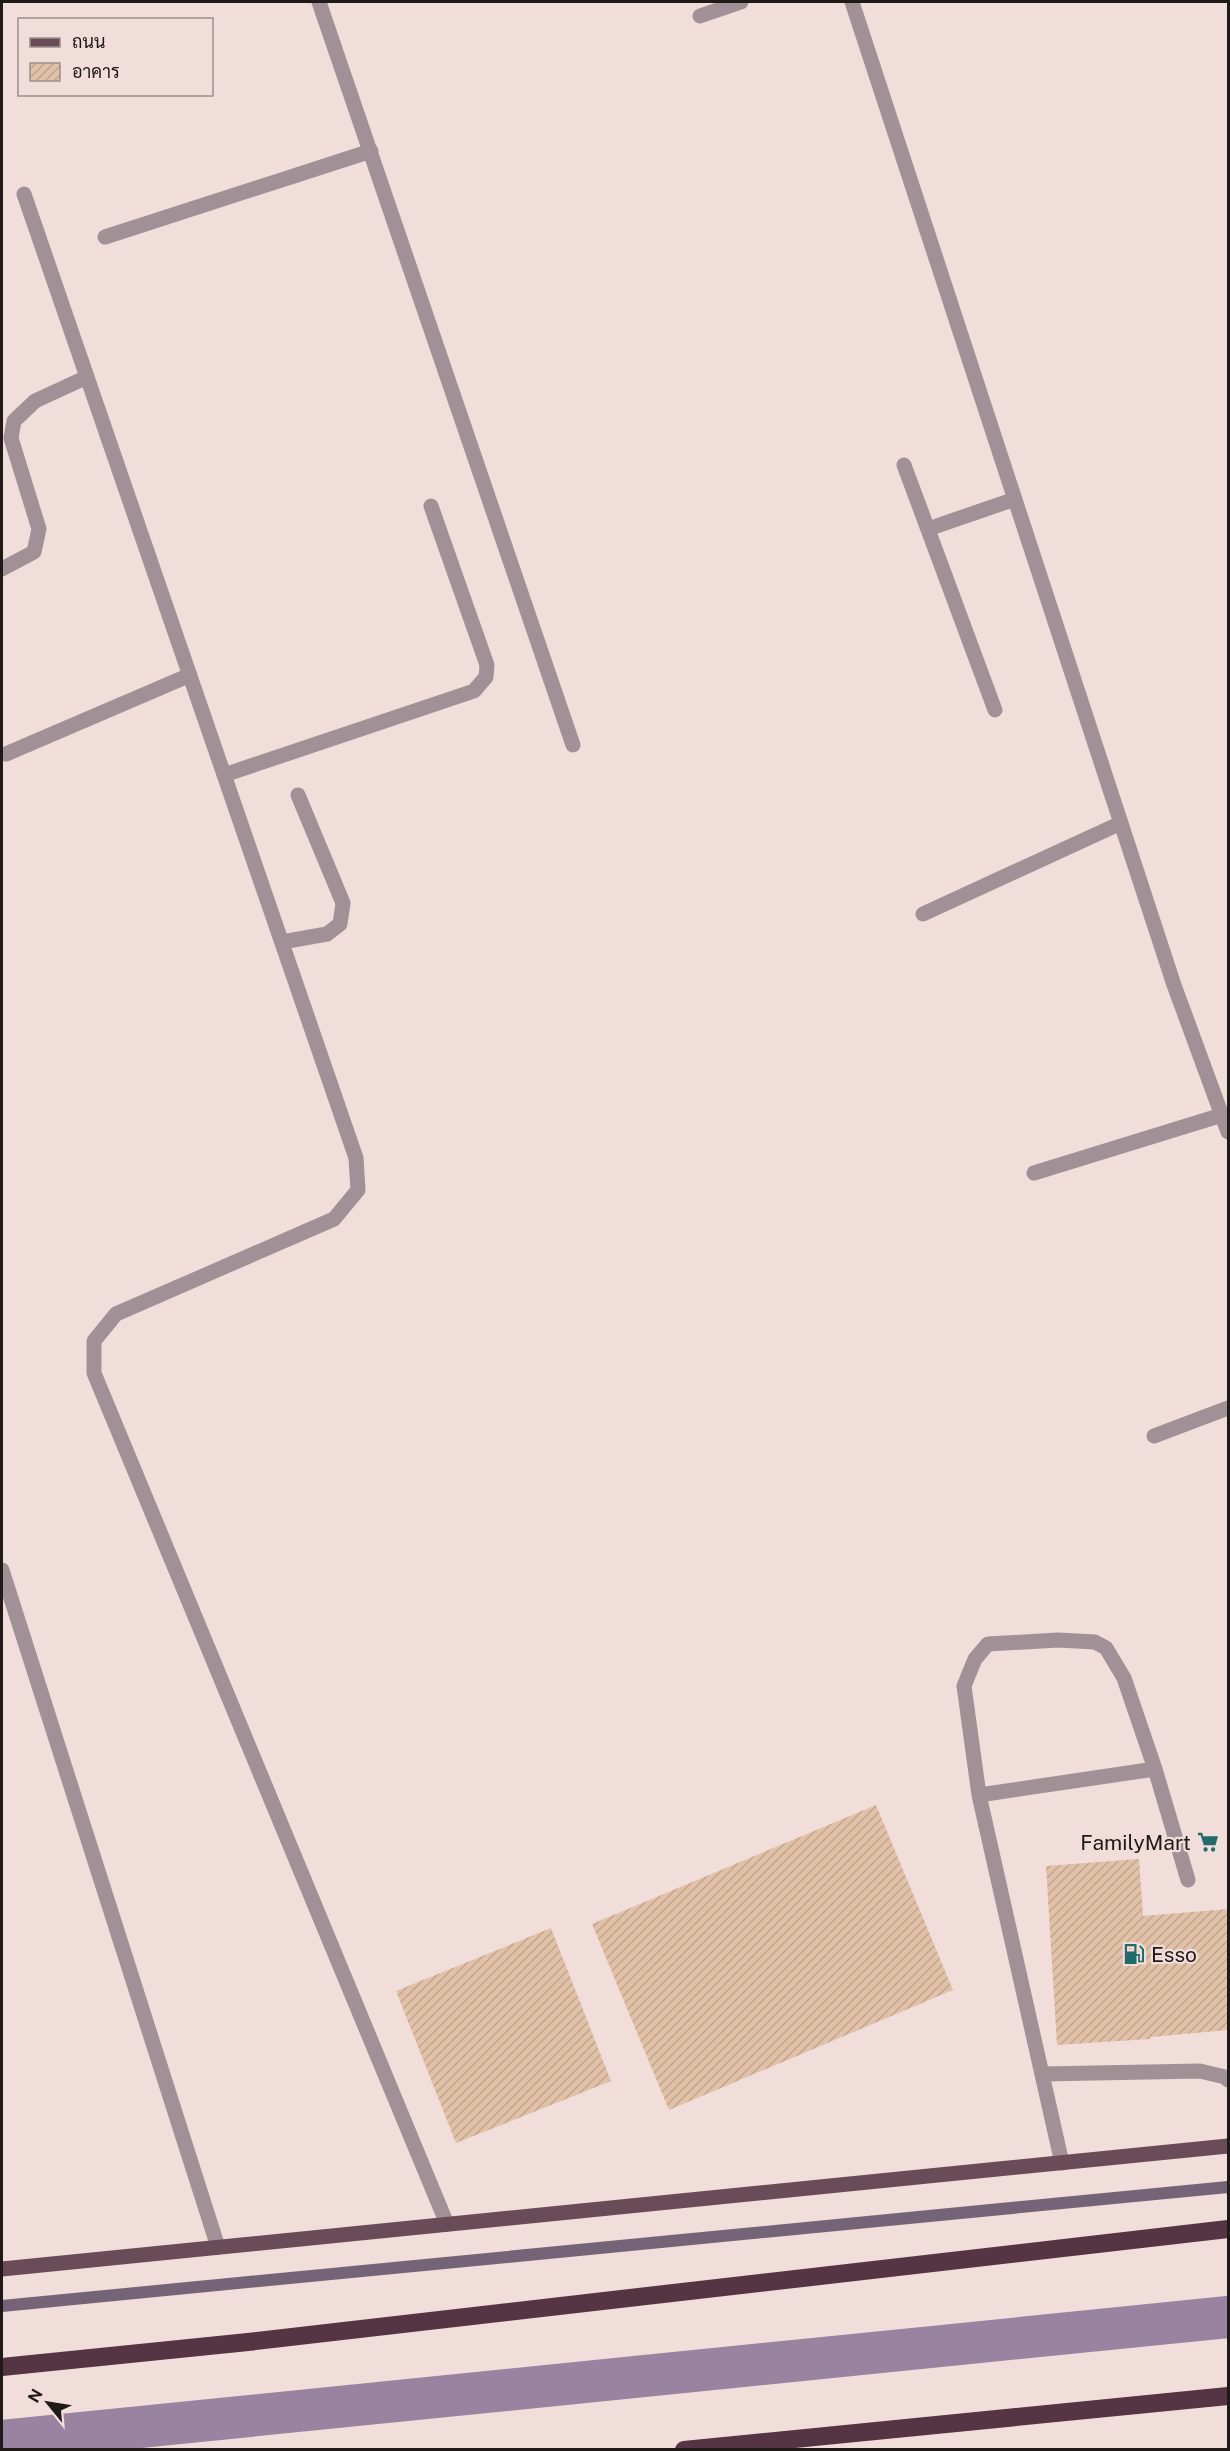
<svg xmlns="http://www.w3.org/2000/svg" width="1230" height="2451" viewBox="0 0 1230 2451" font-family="'Public Sans',Sarabun,sans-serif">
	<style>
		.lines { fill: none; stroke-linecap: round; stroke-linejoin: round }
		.stream { stroke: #756377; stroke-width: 12 }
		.canal { stroke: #9a83a0; stroke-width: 42 }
		.building { fill: url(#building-hatch) }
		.minor { stroke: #a19096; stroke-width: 15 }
		.major { stroke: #6a4c58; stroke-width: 15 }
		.highway { stroke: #553543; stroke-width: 18 }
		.labels { text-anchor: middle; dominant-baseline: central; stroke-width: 4.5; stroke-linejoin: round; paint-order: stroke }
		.poi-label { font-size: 21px; fill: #1f1918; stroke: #f1ddda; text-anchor: end }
	</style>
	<defs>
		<pattern id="building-hatch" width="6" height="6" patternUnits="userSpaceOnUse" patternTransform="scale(1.5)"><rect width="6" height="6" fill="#e1c1a7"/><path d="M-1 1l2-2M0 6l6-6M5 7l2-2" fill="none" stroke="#c1a58f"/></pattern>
	</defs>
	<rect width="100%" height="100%" fill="#f1ddda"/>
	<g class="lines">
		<!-- stream -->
		<path class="stream" d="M2 2306 1228 2187"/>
		<!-- canal -->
		<path class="canal" d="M2 2441 1228 2317"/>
	</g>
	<!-- building -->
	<path class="building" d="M876 1805 953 1990 669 2110 592 1924Z
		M1139 1859 1143 1916 1228 1909V2030L1151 2037 1150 2039 1057 2045 1046 1866Z
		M551 1928 611 2081 456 2143 396 1991Z"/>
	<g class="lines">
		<!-- minor -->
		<path class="minor" d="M319 2 573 745
			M852 2 1174 985 1228 1132
			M700 16 741 2
			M24 194 356 1158 358 1190 334 1219 116 1314 94 1341V1373L447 2224
			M105 237 371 151
			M904 465 995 710
			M928 529 1015 499
			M2 569 34 552 39 529 11 438 14 421 35 401 87 377
			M6 754 190 675
			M224 775 474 691 486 677 487 665 431 506
			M923 914 1121 823
			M282 942 327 934 340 924 343 903 298 795
			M1034 1173 1222 1115
			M1154 1436 1228 1408
			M2 1570 218 2247
			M979 1795 1155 1769
			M1043 2074 1200 2071 1225 2077 1228 2080
			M1062 2163 979 1795 964 1686 975 1659 988 1644 1058 1640 1095 1642 1106 1648 1124 1678 1155 1769 1188 1880"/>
		<!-- major -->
		<path class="major" d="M2 2269 1228 2146"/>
		<!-- highway -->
		<path class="highway" d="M2 2367 248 2342 1228 2229
			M684 2450 1228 2396"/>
	</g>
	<!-- icons -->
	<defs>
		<symbol id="supermarket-bare" viewBox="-9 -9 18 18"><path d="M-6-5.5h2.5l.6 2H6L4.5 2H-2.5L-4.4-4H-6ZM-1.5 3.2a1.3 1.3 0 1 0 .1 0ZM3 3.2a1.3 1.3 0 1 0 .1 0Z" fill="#206c6b" stroke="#f1ddda" stroke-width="2.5" paint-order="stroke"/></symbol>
		<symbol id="fuel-bare" viewBox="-9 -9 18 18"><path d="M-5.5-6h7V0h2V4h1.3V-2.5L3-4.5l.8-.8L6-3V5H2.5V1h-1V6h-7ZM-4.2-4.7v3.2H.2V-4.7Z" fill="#206c6b" stroke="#f1ddda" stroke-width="2.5" paint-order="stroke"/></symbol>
	</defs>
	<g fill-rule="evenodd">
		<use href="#supermarket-bare" x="1193" y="1827" width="30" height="30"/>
		<use href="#fuel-bare" x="1119" y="1939" width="30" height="30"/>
	</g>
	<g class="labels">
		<!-- poi labels -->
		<g class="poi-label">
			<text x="1191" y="1842">FamilyMart</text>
			<text x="1151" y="1954" text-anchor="start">Esso</text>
		</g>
	</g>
	<!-- border -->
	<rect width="1230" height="2451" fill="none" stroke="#1f1918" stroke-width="6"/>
	<!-- legend -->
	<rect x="18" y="18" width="195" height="78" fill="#f1ddda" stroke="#9d8f8c" stroke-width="1.5"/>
	<rect x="30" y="38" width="30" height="9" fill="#6a4c58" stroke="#9d8f8c" stroke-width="1.5"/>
	<text x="72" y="48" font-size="18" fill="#1f1918">ถนน</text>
	<rect x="30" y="63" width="30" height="18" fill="url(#building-hatch)" stroke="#9d8f8c" stroke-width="1.5"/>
	<text x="72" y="78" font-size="18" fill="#1f1918">อาคาร</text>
	<!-- north arrow -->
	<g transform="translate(48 2403) rotate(300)" stroke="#f1ddda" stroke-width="4.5" paint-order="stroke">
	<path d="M0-4.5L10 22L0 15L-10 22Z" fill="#1f1918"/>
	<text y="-9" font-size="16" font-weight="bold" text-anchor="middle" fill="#1f1918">N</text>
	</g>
</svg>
